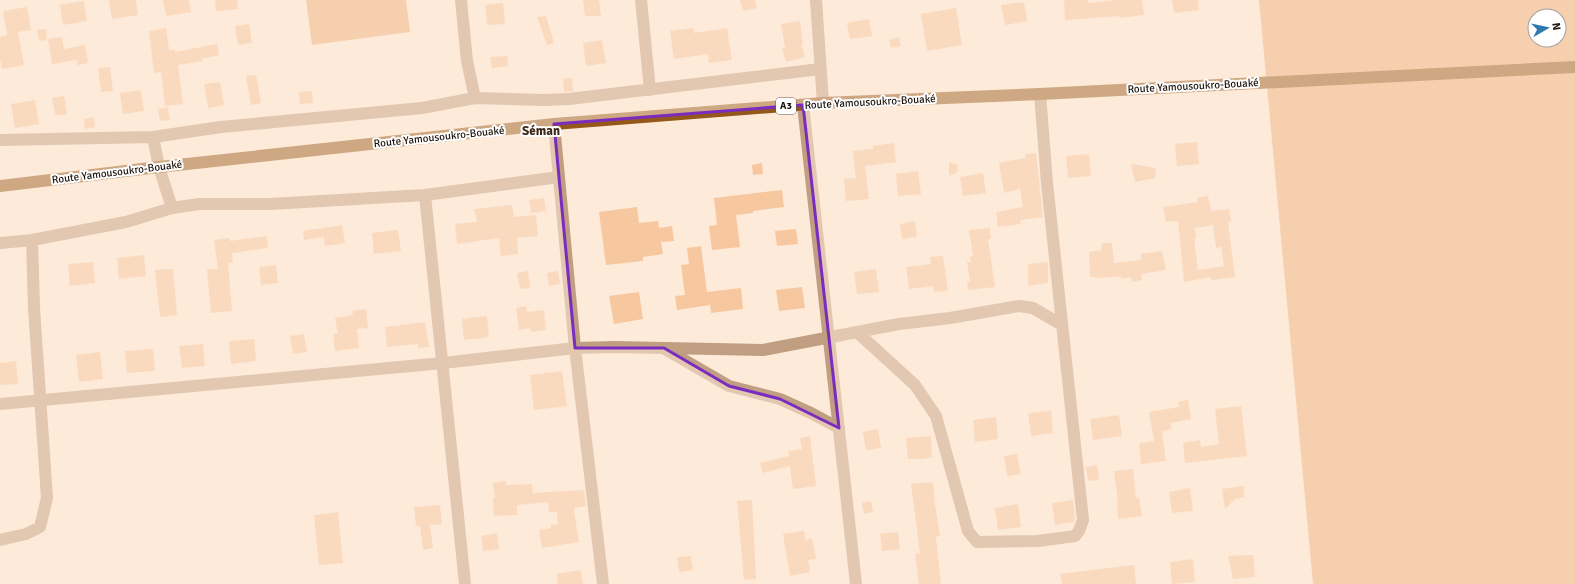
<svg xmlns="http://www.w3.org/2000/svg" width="1575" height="584" viewBox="0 0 1575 584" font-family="Signika,sans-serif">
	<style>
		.green { fill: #eeb17b; fill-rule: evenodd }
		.building { fill: #f7c79f; fill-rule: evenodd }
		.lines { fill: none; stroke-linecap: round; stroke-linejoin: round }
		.minor { stroke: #c09e81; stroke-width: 12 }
		.major { stroke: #94591a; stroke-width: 12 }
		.marked { fill: none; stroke: #7b2cbf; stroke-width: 3; stroke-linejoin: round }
		.labels { text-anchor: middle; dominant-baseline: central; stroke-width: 4; stroke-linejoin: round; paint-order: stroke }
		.shield { fill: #fff; stroke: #625b56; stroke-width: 1 }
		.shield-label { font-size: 10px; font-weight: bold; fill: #1e150e }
		.street-label { font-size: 11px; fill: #1e150e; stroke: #fff }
		.quarter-label { font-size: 13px; font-weight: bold; fill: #3c2919; stroke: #fff }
	</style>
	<rect width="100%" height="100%" fill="#feead9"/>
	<!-- green -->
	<path class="green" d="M306 0H406L410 32 312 45Z
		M1259 0H1575V584H1313ZM1535 16H1559V40H1535Z"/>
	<!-- building -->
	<path class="building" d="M109 0H136L138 15 112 19Z
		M163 0H189L191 12 166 16Z
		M215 0H237L238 9 216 11Z
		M583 0H599L601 16H585Z
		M740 0H755L757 8 743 11Z
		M1064 0H1087L1088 3 1118 0H1142L1144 15 1120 18V16L1065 20Z
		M1172 0H1198L1199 10 1174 13Z
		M84 1 87 21 63 25 60 5Z
		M1024 2 1027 21 1005 25 1001 5Z
		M503 3 505 24 487 25 485 5Z
		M27 7 31 30 18 32 24 65 2 69 0 59V37L7 35 3 11Z
		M956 8 962 45 927 51 921 14Z
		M546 16 554 43 547 45 537 17Z
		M869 19 872 36 850 39 847 23Z
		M800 21 803 44H801L805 57 786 62 782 49 785 48 781 24Z
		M249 24 252 43 238 45 235 26Z
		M166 28 169 50H175V52L217 44 219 55 202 59 203 61 178 65 183 104 165 106 161 72 154 73 149 31Z
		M693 28 694 33 727 28 732 60 709 63 708 54 674 59 670 31Z
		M46 29 47 40 39 41 37 30Z
		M62 37 64 49 85 45 88 63 77 65V60L52 64 48 39Z
		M899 37 901 46 891 48 889 40Z
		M602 40 606 63 586 66 583 43Z
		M507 56 508 66 492 68 490 57Z
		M110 67 113 91 101 92 98 68Z
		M256 75 261 103 251 105 246 76Z
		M572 78 573 91 564 92 563 79Z
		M220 82 224 105 208 108 204 84Z
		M141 90 144 111 123 114 120 93Z
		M312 91 313 103 300 104 299 92Z
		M64 96 67 114 55 115 52 98Z
		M35 100 39 124 15 128 11 104Z
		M168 107 170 120 160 121 158 109Z
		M94 117 95 127 85 129 84 119Z
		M1197 142 1199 164 1177 166 1175 144Z
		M894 143 896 162 865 166 869 199 846 201 844 179 856 178 853 151 873 149V146Z
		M1036 153 1043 217 1020 220 1021 224 998 227 996 212 1023 207 1020 189 1004 193 999 163 1025 158V154Z
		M1089 154 1091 176 1068 178 1066 156Z
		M762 163 763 174 753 175 752 165Z
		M949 163 957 164 958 172 949 176Z
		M1131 164 1156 168 1155 178 1135 182Z
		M918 171 921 194 898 196 896 174Z
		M983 173 986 193 963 196 960 177Z
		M782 190 784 207 753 211V213L736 215 740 247 712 250 709 226 717 225 714 198Z
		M1208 196 1211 211 1229 209 1231 222H1228L1235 277 1211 280V277L1184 282 1178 221 1166 222 1163 207 1198 202 1197 198ZM1213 225 1216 248 1221 247 1224 266 1198 270 1194 238H1196L1195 228Z
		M544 198 546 211 531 213 529 200Z
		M512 205 514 217 536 215 538 236 517 238 518 254 501 256 499 238 457 244 455 224 477 222 474 209Z
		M637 207 639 223 658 221 659 228 672 226 674 241 661 242 663 254 643 257V261L606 265 599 212Z
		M915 221 917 237 902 239 900 224Z
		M342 225 345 243 325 246 324 237 304 240 303 231Z
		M990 228 991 239H988L995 287 968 290 967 282 970 281 967 262H971L970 257 973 256 969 230Z
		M796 229 798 244 777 246 775 231Z
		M398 230 401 251 374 254 372 233Z
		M267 236 268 248 232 253 233 262 228 263 232 311 211 313 207 270 218 269 214 240 230 238V241Z
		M1102 243H1112L1114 263 1141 260V254L1162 251 1166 270 1141 274 1142 280 1132 282 1131 277 1121 279V276L1104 278 1090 277 1089 252 1101 250Z
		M701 246 707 292 741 288 743 309 711 313 710 305 677 310 675 296 685 295 681 265 689 264 687 248Z
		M144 255 146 276 119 279 117 258Z
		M943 256 948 291 934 292 933 286 909 289 906 267 931 264 930 257Z
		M93 262 95 283 70 286 68 264Z
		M1048 262V283L1028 286V264Z
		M276 265 278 283 261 285 259 267Z
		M173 269 177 315 160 317 155 270Z
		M876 269 879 292 857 294 854 272Z
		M528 271 530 288 520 289 517 273Z
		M558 271 560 284 549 286 547 273Z
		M802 287 805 308 779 311 776 290Z
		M639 292 643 319 614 324 609 296Z
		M526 306 527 312 544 310 546 330 531 332V328L519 330 516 308Z
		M366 309 368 328 357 329 359 348 335 351 333 334H338L335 318 353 315 352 311Z
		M487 316 489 337 464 340 462 319Z
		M425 322 429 347 418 348V344L387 347 385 327Z
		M304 334 307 352 293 354 290 336Z
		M254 339 256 361 231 364 229 341Z
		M203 344 205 366 182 368 179 346Z
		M153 349 155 371 127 373 125 351Z
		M100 352 103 379 79 382 76 355Z
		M16 361 18 384 0 385V363Z
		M562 371 567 406 534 410 530 375Z
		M1188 400 1191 419 1170 423 1172 429 1162 431 1166 461 1141 464 1139 443 1154 441 1149 412 1179 407 1178 402Z
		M1241 406 1247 456 1185 463 1183 443 1200 440 1201 447 1219 444 1215 409Z
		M1051 411 1053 433 1031 436 1028 413Z
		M1119 415 1122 436 1093 440 1090 419Z
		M996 417 998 439 975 442 973 420Z
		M878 429 881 448 866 450 863 432Z
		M810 436 816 486 793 489 790 466 763 473 760 463 789 456 788 451 802 449 800 438Z
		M931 436 932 457 924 459H908L906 438Z
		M1017 454 1021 474 1007 476 1004 456Z
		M1097 465 1099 480 1088 481 1086 467Z
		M1133 469 1136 498H1139L1142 516 1118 519 1117 500H1118L1114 471Z
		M506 481V485L532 484 533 493 584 490 586 506 574 508V511L579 542 542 548 539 530 551 528V525L558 524 557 512H549L548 502 517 505V515L494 516 493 498H495L493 483Z
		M933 482 935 504 940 536 936 537 941 584H919L915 554 920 553 911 484Z
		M1244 486V497L1235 499 1225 509 1222 489Z
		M1190 488 1193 511 1172 513 1169 492Z
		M752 500 756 579 744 580 737 501Z
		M1073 500 1075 519 1074 522 1055 525 1052 503Z
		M871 501 873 512 864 514 862 503Z
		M1018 504 1021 527 998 530 995 508Z
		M440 505 442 524 430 525 433 548 423 550 420 526H416L414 507Z
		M338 512 343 563 319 565 314 515Z
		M804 531 805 540 812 538 816 559 808 560 810 572 790 576 783 534Z
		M898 532 900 549 882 551 880 534Z
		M497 533 499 549 483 551 481 536Z
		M1253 555 1255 577 1233 579 1228 556Z
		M691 556 693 570 679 572 677 557Z
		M1193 559 1195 582 1172 584 1170 562Z
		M1134 565 1136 584H1062L1060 574Z
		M581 570 583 584H558L557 574Z"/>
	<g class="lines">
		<!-- minor -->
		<path class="minor" d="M461 0 467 61 475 98
			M641 0 650 90
			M816 0 823 103
			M803 105 856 584
			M554 124 575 348 603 584
			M153 137 159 167 172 208
			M0 140 153 137 221 127 422 108 475 98 544 100 569 99 820 69
			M425 195 465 584
			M0 243 32 240 126 222 172 208 199 204H270L425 195 559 177
			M858 333 915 385 936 416 968 531 977 542 1038 541 1075 536 1079 531 1083 520 1047 183 1040 94
			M665 349 729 386 780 399 811 413 839 428
			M0 404 443 363 575 348 615 347 763 350 899 324 950 318 1019 306 1033 308 1062 325
			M0 540 26 534 40 527 47 498 34 308 32 240"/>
		<!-- major -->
		<path class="major" d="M0 186 159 167 554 124 823 103 1040 94 1575 67"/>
	</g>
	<!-- marked area -->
	<path d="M0 0H1575V584H0ZM803 105 839 428 780 399 729 386 664 348H575L554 124Z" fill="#feead9" fill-opacity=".55" fill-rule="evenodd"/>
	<path class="marked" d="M803 105 839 428 780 399 729 386 664 348H575L554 124Z"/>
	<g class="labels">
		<!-- shield labels -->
		<rect class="shield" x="776" y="98" width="20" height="16" rx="3"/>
		<g class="shield-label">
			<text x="786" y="106">A3</text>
		</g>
		<!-- street labels -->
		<g class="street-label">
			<text transform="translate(1193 86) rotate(-3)">Route Yamousoukro-Bouaké</text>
			<text transform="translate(870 102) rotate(-3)">Route Yamousoukro-Bouaké</text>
			<text transform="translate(439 137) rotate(-6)">Route Yamousoukro-Bouaké</text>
			<text transform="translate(117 172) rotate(-7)">Route Yamousoukro-Bouaké</text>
		</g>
		<!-- quarter labels -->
		<g class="quarter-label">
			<text x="541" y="131">Séman</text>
		</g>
	</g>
	<!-- north arrow -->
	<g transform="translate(1547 28) rotate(81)"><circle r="19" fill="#ffffff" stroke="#a5a19f"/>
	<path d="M0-3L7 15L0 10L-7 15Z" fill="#2d79ac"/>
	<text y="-6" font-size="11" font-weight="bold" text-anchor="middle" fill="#1e150e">N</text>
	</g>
</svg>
